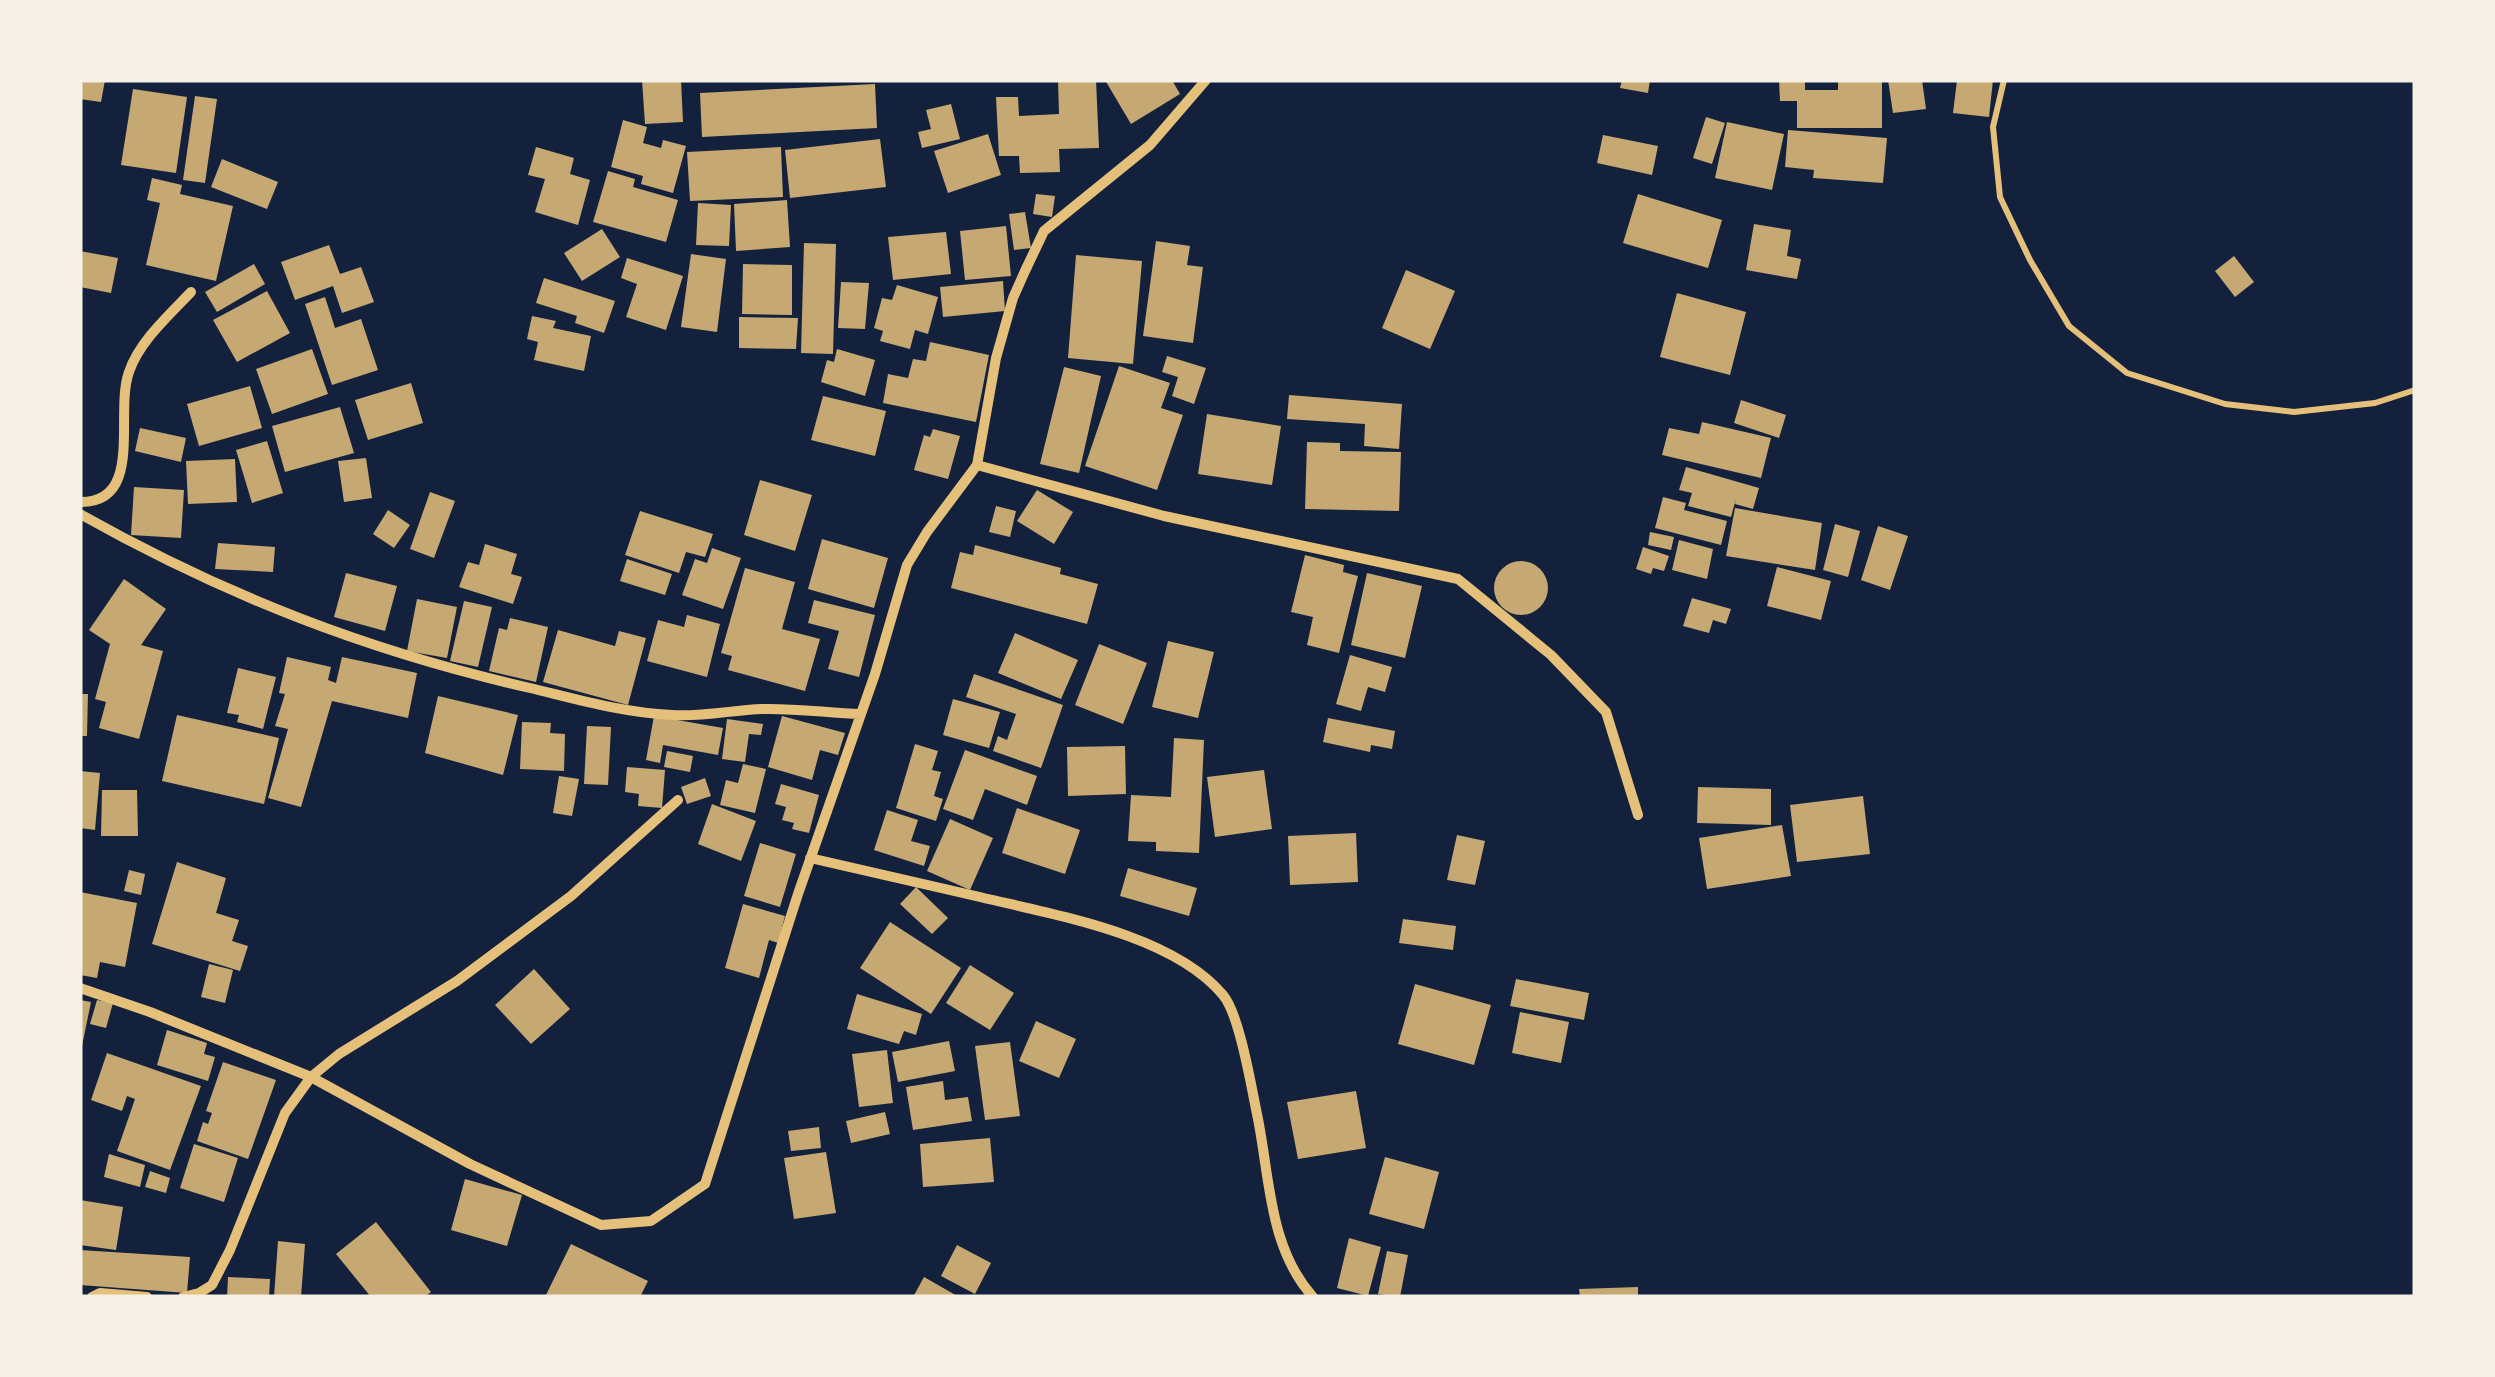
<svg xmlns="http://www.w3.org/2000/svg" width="2495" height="1377" viewBox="0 0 2495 1377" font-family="'Open Sans',sans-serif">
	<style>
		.building { fill: #c6a872 }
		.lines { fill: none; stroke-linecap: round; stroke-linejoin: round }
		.path { stroke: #e5c07b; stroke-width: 6 }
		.minor { stroke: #e5c07b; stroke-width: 10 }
	</style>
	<rect width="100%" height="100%" fill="#14213d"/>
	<!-- building -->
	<path class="building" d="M80 80H105L101 102 80 99Z
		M642 80H681L683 122 645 124Z
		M1058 80H1096L1099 148 1059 149 1060 172 1020 173 1019 156H999L996 97H1018L1019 116 1059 114Z
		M1105 80H1172L1180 94 1131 124Z
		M1622 80H1650L1648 93 1620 88Z
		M1779 80H1805V90H1838V80H1882V128H1797V101H1780Z
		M1888 80H1922L1926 109 1893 113Z
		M1957 80H1993L1989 117 1953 113Z
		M875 84 877 128 702 137 700 93Z
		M133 89 187 97 176 173 121 165Z
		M195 96 217 99 205 183 183 180Z
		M951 104 960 139 922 148 918 132 931 129 926 110Z
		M1706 117 1725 123 1712 164 1693 158Z
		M623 120 647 127 643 143 661 148 663 140 686 146 673 193 641 184 643 176 611 167Z
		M1727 122 1784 134 1772 190 1715 178Z
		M1788 130 1887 138 1883 183 1813 178 1814 170 1785 167Z
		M988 134 1001 175 948 193 934 151Z
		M1603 135 1658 146 1652 175 1597 163Z
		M880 139 886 187 790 198 785 150Z
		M536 147 574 158 570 174 590 180 578 225 535 212 545 179 528 175Z
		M781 147 783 197 690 201 687 152Z
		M222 159 278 182 267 209 211 187Z
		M608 171 635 179 633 187 678 200 666 242 593 222Z
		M152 178 182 185 180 194 233 206 216 281 146 265 160 203 147 200Z
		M1036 194 1055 196 1052 217 1033 214Z
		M1638 194 1722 220 1708 268 1623 243Z
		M787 200 790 247 736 251 734 204Z
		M698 203 731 205 729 246 696 245Z
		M1025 212 1031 248 1014 250 1009 214Z
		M1754 224 1791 230 1787 256 1801 259 1797 279 1746 270Z
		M1006 226 1011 276 965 280 960 231Z
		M602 229 620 257 582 281 564 253Z
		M946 232 951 274 893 280 888 237Z
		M1156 241 1190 246 1187 265 1203 267 1193 343 1143 336Z
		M804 243 836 244 833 354 801 353Z
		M329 245 340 274 361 267 374 302 342 313 333 286 295 300 281 262Z
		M80 251 118 258 111 293 80 287Z
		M691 254 726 259 717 332 681 327Z
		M1076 255 1142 261 1133 364 1068 358Z
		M2234 256 2254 282 2235 297 2215 271Z
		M627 258 683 276 666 330 626 317 637 284 621 278Z
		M254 264 265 284 217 312 205 292Z
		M743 264 792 265V315L742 314Z
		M1406 270 1455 291 1430 349 1382 328Z
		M544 278 615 301 604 333 575 323 577 316 536 303Z
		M1003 281 1005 311 943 317 940 287Z
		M841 282 869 283 865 329 838 328Z
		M897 285 938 297 928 334 915 330 910 349 880 341 883 331 874 328 882 298 892 300Z
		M267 291 290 333 237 362 213 320Z
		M1677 293 1746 312 1730 375 1660 357Z
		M325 297 335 328 361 319 378 370 332 385 305 304Z
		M532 316 556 321 553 328 591 336 584 371 534 360 538 342 527 339Z
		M739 317 798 318 796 349 739 348Z
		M930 342 989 355 976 422 883 403 888 374 908 378 913 359 926 361Z
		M312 349 328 394 272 414 256 369Z
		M837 349 875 360 865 396 821 382 827 360 834 362Z
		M1167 356 1206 368 1194 404 1172 396 1178 377 1162 372Z
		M1119 366 1170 383 1161 408 1183 415 1157 490 1085 466Z
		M1064 367 1101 376 1079 473 1040 464Z
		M411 383 423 423 368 440 355 400Z
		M250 386 262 428 199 446 187 404Z
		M1289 395 1402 404 1399 449 1364 446 1365 424 1287 419Z
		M823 396 886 411 875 456 811 440Z
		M1741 400 1786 415 1779 438 1734 423Z
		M340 407 354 453 285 472 272 426Z
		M1207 414 1281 426 1272 485 1198 474Z
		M1702 422 1771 438 1761 478 1662 455 1669 428 1699 434Z
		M140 428 186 438 181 462 135 451Z
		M933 429 960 436 948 479 914 470 924 435 930 437Z
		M267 441 283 493 252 503 236 450Z
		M1307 442 1340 443V451L1401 452 1399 511 1305 509Z
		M366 458 372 498 344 502 338 461Z
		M235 459 237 502 188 504 186 461Z
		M1686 467 1759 488 1753 509 1735 504 1736 499 1731 517 1688 506 1692 493 1679 490Z
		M760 480 812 495 795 551 744 535Z
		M134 487 184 490 181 538 131 535Z
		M1037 490 1073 512 1054 544 1017 521Z
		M430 492 455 501 434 558 410 549Z
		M1663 497 1686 503 1684 510 1727 521 1721 545 1655 528Z
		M996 506 1016 511 1010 537 989 532Z
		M1735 508 1822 523 1815 570 1726 556Z
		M388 510 410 525 394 548 373 534Z
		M640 511 713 534 705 557 686 552 679 573 625 555Z
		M1835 524 1860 531 1848 577 1823 570Z
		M1878 526 1908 536 1890 590 1861 580Z
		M1650 532 1674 537 1671 550 1648 545Z
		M822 539 888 558 874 608 808 589Z
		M1679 540 1713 549 1707 579 1672 570Z
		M218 543 275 547 273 572 215 569Z
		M485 544 517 554 511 574 522 577 513 604 459 587 468 562 479 565Z
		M975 545 1061 568 1060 574 1098 584 1087 624 951 588 960 552 973 555Z
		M1643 547 1669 556 1664 571 1653 568 1651 574 1636 569Z
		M712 548 741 558 723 609 682 595 695 559 707 563Z
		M1305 555 1344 565 1343 572 1358 576 1339 653 1307 645 1313 617 1291 612Z
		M627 559 672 574 665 595 620 581Z
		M1494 588a27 27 0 1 1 54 0a27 27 0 1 1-54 0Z
		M1777 567 1831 581 1821 620 1767 606Z
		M745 568 795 582 782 629 820 639 805 691 728 670 732 656 721 653Z
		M346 573 397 586 385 631 334 617Z
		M1367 573 1422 586 1405 658 1351 645Z
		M124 579 166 609 141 645 163 651 139 739 99 728 106 702 95 699 110 644 89 630Z
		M1692 598 1731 609 1726 624 1713 620 1709 633 1683 626Z
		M417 599 457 607 447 658 407 651Z
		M814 600 875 615 859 677 828 669 839 631 808 623Z
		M464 601 492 607 478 667 450 661Z
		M687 615 720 624 707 677 647 661 658 620 684 627Z
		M510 618 548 627 536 682 489 671 499 628 507 630Z
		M558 630 615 646 619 631 646 638 628 705 543 682Z
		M1015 633 1078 660 1061 699 998 673Z
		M1168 641 1214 652 1198 718 1152 707Z
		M1099 644 1147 663 1123 724 1075 705Z
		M1350 655 1392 667 1385 692 1368 687 1361 711 1336 704Z
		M287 657 331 667 328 680 336 683 342 657 417 673 408 718 332 701 301 807 268 798 288 729 275 726 285 694 279 693Z
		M238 668 276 677 263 729 237 722 239 715 227 713Z
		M974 674 1063 705 1041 768 993 751 998 736 1007 740 1016 714 966 697Z
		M80 694H88L87 736H80Z
		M438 696 518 715 503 775 425 753Z
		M953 699 1000 712 989 748 943 735Z
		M177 715 279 738 264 804 162 781Z
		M654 716 723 728 718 755 663 745 660 763 646 760Z
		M782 716 845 733 838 755 820 750 812 780 768 767Z
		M1328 718 1395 731 1392 749 1371 745 1370 752 1323 742Z
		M727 719 763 724 761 735 749 734 745 762 722 759Z
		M522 722 551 723 550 733 565 734 564 771 520 769Z
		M587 726 611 727 608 785 584 784Z
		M1174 738 1204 740 1199 853 1156 851V842L1128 841 1131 795 1171 797Z
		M915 744 938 751 932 770 941 772 934 796 943 799 936 821 896 808Z
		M1125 746 1126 794 1068 796 1067 747Z
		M965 750 1037 776 1027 805 985 789 973 820 943 809Z
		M667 751 693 756 690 772 664 767Z
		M743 764 766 769 755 813 720 805 726 780 738 783Z
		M627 767 665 770 662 808 638 806 639 794 625 792Z
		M1264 770 1272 829 1215 837 1207 777Z
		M80 771 100 773 95 830 80 828Z
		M559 776 579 779 572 816 553 813Z
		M705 778 711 796 687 804 681 787Z
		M781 784 819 795 809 833 792 829 794 823 782 820 786 807 775 804Z
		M1698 787 1771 789V825L1697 823Z
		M102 790H137L138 836H101Z
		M1863 796 1870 854 1797 862 1790 805Z
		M712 804 756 821 741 861 698 844Z
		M1017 808 1080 830 1065 874 1002 853Z
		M887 810 918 820 911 841 930 846 924 866 874 850Z
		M950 819 993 838 970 890 927 871Z
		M1782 825 1791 876 1707 889 1699 838Z
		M1356 833 1358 882 1290 885 1288 836Z
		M1457 835 1485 841 1475 885 1447 880Z
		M760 843 796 854 780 907 744 896Z
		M177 862 226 878 216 913 239 920 232 941 248 946 240 971 152 944Z
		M1128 868 1197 888 1189 916 1120 896Z
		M129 870 145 874 141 895 124 891Z
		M916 887 948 918 932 934 900 904Z
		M80 892 137 903 125 967 100 962 97 978 80 975Z
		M743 904 785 916 778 943 769 940 759 978 725 968Z
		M1403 919 1456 926 1453 950 1399 943Z
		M890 922 961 968 931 1014 860 968Z
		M209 964 233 970 225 1003 201 997Z
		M970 965 1014 993 990 1030 946 1003Z
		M534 969 570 1009 531 1044 495 1005Z
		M1516 979 1589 993 1584 1020 1510 1006Z
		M1415 984 1491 1005 1474 1065 1398 1044Z
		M857 994 922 1014 916 1035 904 1031 899 1044 847 1029Z
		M80 1000 91 1002 82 1046 80 1045Z
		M97 1000 113 1003 106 1028 90 1024Z
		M1520 1012 1569 1022 1561 1063 1512 1053Z
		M1036 1021 1076 1039 1059 1078 1019 1061Z
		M167 1030 207 1043 204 1054 215 1057 208 1081 157 1065Z
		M949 1041 955 1071 898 1082 892 1052Z
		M1010 1042 1020 1116 985 1120 975 1046Z
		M887 1050 893 1103 859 1107 852 1054Z
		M107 1053 201 1086 170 1170 117 1151 135 1099 127 1096 122 1111 91 1100Z
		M223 1062 276 1080 248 1159 197 1141 203 1122 208 1124 212 1113 206 1111Z
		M943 1081 945 1100 968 1097 972 1121 913 1130 906 1087Z
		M1356 1091 1366 1148 1298 1159 1287 1102Z
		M885 1112 890 1134 851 1143 846 1121Z
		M819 1127 821 1148 791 1151 788 1131Z
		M990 1138 994 1182 923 1187 920 1144Z
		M194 1144 238 1158 224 1202 180 1188Z
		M826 1152 836 1213 794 1219 784 1158Z
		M109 1154 145 1165 140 1187 104 1177Z
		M1385 1157 1439 1172 1424 1229 1369 1214Z
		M150 1171 170 1178 166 1193 145 1187Z
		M465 1179 522 1195 507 1246 451 1230Z
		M80 1200 123 1207 116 1250 80 1245Z
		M376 1222 431 1292 424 1297H371L336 1254Z
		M1349 1238 1381 1247 1368 1296 1337 1288Z
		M278 1241 305 1244 301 1297H274Z
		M571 1244 648 1281 640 1297H545Z
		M957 1245 991 1263 975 1294 941 1276Z
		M80 1250 190 1257 187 1293 80 1285Z
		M1387 1251 1408 1255 1400 1297 1378 1294Z
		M228 1277 270 1279 269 1297H227Z
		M924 1277 959 1297H913Z
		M1638 1287V1297H1580L1579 1289Z"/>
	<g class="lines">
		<!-- path -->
		<path class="path" d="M2004 80 1993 127 2000 197 2030 260 2069 326 2127 373 2225 404 2294 412 2375 403 2415 390"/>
		<!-- minor -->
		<path class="minor" d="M977 465 1164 516 1458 579 1551 655 1606 712 1638 815
			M80 502C145 503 114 413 129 372 139 342 169 315 191 292
			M80 514C226 596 368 651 530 688 576 699 624 713 672 715 703 717 732 710 762 709 795 708 828 713 861 714
			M810 858C867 871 924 884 980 897 1054 915 1172 934 1223 995 1240 1015 1252 1091 1258 1119 1270 1179 1269 1248 1313 1297
			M80 988 150 1012 311 1077 470 1164 601 1225 651 1221 705 1184 798 894 875 674 907 565 927 532 977 465 996 358 1013 298 1025 271 1044 231 1150 145 1206 80
			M92 1297 100 1293 147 1297
			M183 1297 199 1293 212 1285 230 1250 285 1113 311 1077 339 1054 457 981 571 896 678 800"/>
	</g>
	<!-- border -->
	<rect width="2495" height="1377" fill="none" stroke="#f6f1e7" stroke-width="165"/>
</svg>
